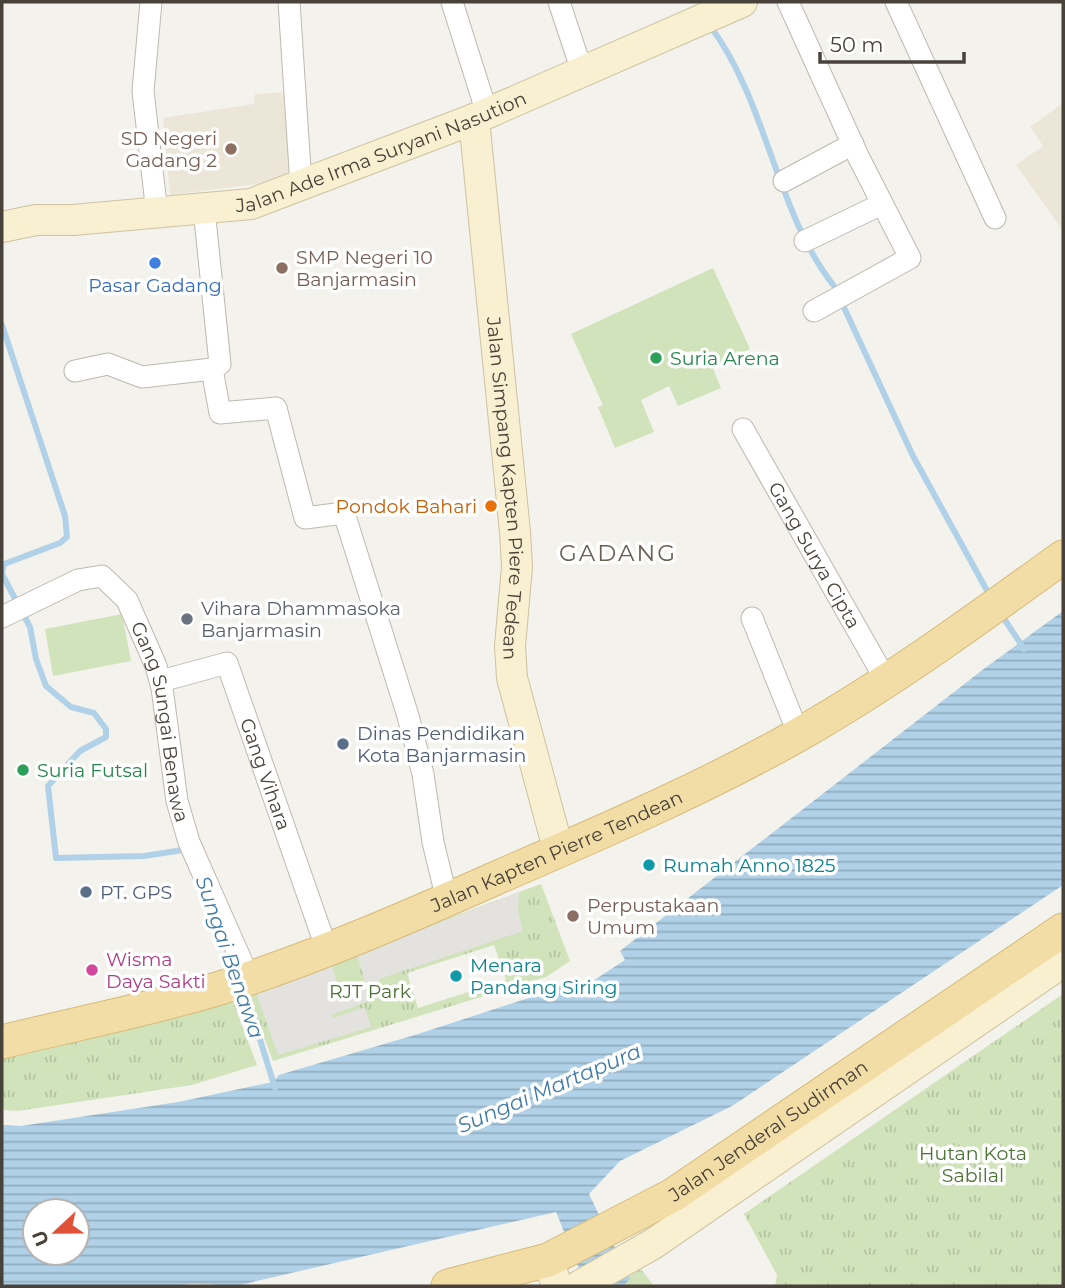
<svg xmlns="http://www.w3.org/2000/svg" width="1065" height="1288" font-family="Montserrat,sans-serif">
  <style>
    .education { fill: #ebe6d8 }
    .park { fill: url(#park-tufts); fill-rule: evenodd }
    .pitch { fill: #d0e3ba }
    .parking { fill: #e3e2df }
    .water { fill: url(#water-rules); fill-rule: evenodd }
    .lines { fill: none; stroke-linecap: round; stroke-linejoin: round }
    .stream { stroke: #b0d1e8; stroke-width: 6 }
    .street-casing { stroke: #beb9af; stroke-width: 23 }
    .secondary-casing { stroke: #cec3a1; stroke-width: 32 }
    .primary-casing { stroke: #d6bb78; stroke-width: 35 }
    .street { stroke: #fff; stroke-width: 21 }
    .secondary { stroke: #f9efd1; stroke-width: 30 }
    .primary { stroke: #f2dda6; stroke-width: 33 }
    .education-dot { fill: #8d6e63; stroke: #fff; stroke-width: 2.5 }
    .shop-dot { fill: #3f7fe0; stroke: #fff; stroke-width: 2.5 }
    .leisure-dot { fill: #2e9e5b; stroke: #fff; stroke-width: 2.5 }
    .food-dot { fill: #e8710a; stroke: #fff; stroke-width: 2.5 }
    .worship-dot { fill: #6b7280; stroke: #fff; stroke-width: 2.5 }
    .service-dot { fill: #5c6f8a; stroke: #fff; stroke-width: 2.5 }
    .culture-dot { fill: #0f9aa8; stroke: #fff; stroke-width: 2.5 }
    .hotel-dot { fill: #d1479c; stroke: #fff; stroke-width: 2.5 }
    .labels { text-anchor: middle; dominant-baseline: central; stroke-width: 7; stroke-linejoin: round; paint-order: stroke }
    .education-label { font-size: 19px; fill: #785e54; stroke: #fff; text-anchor: start }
    .street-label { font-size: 19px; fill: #48423a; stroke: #fff }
    .shop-label { font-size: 19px; fill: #366cbe; stroke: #fff }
    .leisure-label { font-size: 19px; fill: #27864d; stroke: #fff; text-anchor: start }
    .food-label { font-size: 19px; fill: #c56008; stroke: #fff; text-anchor: end }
    .worship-label { font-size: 19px; fill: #5b616d; stroke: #fff; text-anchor: start }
    .service-label { font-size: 19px; fill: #4e5e75; stroke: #fff; text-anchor: start }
    .culture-label { font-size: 19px; fill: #0d838f; stroke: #fff; text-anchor: start }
    .hotel-label { font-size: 19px; fill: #b23c85; stroke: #fff; text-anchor: start }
    .park-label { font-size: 19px; fill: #4b7334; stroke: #fff }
    .water-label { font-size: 21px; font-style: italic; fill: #407ba7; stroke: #fff }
    .quarter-label { font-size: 23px; letter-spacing: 2px; fill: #696053; stroke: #fff }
  </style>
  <defs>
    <pattern id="park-tufts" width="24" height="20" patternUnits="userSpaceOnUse" patternTransform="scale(1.75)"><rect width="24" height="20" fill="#d0e3ba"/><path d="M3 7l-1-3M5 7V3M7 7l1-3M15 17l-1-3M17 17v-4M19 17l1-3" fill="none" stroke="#b4c4a1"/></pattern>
    <pattern id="water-rules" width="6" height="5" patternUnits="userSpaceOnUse" patternTransform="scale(1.75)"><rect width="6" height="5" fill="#b0d1e8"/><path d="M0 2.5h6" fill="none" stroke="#91abbd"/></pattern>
  </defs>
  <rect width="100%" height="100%" fill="#f4f2ec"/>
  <!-- education -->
  <path class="education" d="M 291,92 L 297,179 L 170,195 L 163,118 L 254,104 L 255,94 Z
    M 1063,103 L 1063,231 L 1016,165 L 1043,146 L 1030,127 Z"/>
  <!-- park -->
  <path class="park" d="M 541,884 L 570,961 L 546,977 L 273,1061 L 247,992 ZM 494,945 L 506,980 L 418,1008 L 407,973 Z
    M 1063,994 L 1063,1286 L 775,1286 L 777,1275 L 744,1214 Z
    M 233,1001 L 257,1065 L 192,1085 L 17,1111 L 2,1110 L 2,1058 Z
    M 641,1269 L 654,1286 L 608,1286 Z"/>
  <!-- pitch -->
  <path class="pitch" d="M 713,268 L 750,349 L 712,366 L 721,388 L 678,406 L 669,386 L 641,400 L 654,432 L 615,448 L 598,407 L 603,405 L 571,334 Z
    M 122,614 L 131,661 L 53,676 L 45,629 Z"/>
  <!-- parking -->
  <path class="parking" d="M 519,892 L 518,911 L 523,931 L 379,979 L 383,996 L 331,1015 L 333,1018 L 365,1007 L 371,1027 L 278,1055 L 255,989 L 331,963 L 341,995 L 366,986 L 357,954 Z"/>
  <!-- water -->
  <path class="water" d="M 1063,611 L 1063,885 L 732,1106 L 620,1161 L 589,1194 L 630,1279 L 623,1286 L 586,1286 L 556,1212 L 235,1286 C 216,1286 195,1281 178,1286 L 2,1286 L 2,1125 L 21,1126 L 178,1102 L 273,1082 L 279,1075 L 418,1034 L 550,991 L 575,978 L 582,988 L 625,960 L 620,951 L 985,668 ZM 35,1211 L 77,1211 L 77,1253 L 35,1253 Z"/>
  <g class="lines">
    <!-- stream -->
    <path class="stream" d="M 710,26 C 767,101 776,213 834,286 L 913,456 L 990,596
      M 2,325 L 65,516 L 67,537 L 60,543 L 4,564 L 2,573
      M 2,574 L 30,627 L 36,659 L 46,686 L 71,707 L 94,713 L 106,729 L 106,737 L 80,751 L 48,786 L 56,858 L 144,856 L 183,850 L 187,854
      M 1001,614 L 1024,649
      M 245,991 L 275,1088"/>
    <defs>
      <g id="street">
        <path d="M 151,2 L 143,91 L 157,213"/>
        <path d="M 289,2 L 301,185"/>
        <path d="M 452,2 L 487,113"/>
        <path d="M 559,2 L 582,71"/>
        <path d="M 788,2 L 858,156 L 910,258 L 814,311"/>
        <path d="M 896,2 L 995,218"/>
        <path d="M 784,181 L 853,144"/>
        <path d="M 805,241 L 882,204"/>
        <path d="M 212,369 L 220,413 L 276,408 L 305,518 L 344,513 L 408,716 L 423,774 L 433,842 L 447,900"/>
        <path d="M 75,371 L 108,364 L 142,377 L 212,369 L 220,364 L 204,209"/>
        <path id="s1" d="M 743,429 L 887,682"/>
        <path id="s2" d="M 2,617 L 78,580 L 102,576 L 127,600 L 156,666 L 162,688 L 177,801 L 189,842 L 249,978"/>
        <path d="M 752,618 L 799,735"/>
        <path id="s3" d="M 161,681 L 227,663 L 327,950"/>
      </g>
      <g id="secondary">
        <path id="s4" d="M 474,119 L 515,532 L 517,567 L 510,646 L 512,678 L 559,852"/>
        <path id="s5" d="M 2,227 L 36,220 L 73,220 L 251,204 L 474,119 L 742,2"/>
        <path d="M 548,1260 L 557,1286"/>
        <path d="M 579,1286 L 653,1244 L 1063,962"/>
      </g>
      <g id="primary">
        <path id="s6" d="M 2,1042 C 74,1024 148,1010 220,988 C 314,958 404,919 494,879 C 597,834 701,790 798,735 C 891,682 977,619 1063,557"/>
        <path id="s7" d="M 448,1286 L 548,1260 L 673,1195 L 1063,930"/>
      </g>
    </defs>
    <!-- street casing -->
    <use href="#street" class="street-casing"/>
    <!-- secondary casing -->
    <use href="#secondary" class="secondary-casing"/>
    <!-- primary casing -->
    <use href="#primary" class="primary-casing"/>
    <!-- street -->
    <use href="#street" class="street"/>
    <!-- secondary -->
    <use href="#secondary" class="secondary"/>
    <!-- primary -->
    <use href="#primary" class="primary"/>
  </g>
  <!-- markers -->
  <g class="education-dot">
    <circle cx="231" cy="149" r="7"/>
    <circle cx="282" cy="268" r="7"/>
    <circle cx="573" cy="916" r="7"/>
  </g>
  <circle class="shop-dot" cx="155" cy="263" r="7"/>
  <g class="leisure-dot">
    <circle cx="656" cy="358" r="7"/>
    <circle cx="23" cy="770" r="7"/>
  </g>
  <circle class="food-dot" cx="491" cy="506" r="7"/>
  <circle class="worship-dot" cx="187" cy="619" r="7"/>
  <g class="service-dot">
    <circle cx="343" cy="744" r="7"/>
    <circle cx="86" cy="892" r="7"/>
  </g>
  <g class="culture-dot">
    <circle cx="649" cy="865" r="7"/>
    <circle cx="456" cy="976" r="7"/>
  </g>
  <circle class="hotel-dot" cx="92" cy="970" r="7"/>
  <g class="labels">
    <!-- education labels -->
    <g class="education-label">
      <text x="217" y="138" text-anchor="end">SD Negeri<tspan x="217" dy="22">Gadang 2</tspan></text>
      <text x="296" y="257">SMP Negeri 10<tspan x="296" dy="22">Banjarmasin</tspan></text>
      <text x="587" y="905">Perpustakaan<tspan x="587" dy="22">Umum</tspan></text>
    </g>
    <!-- street labels -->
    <g class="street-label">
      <text stroke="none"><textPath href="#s5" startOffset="390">Jalan Ade Irma Suryani Nasution</textPath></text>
      <text stroke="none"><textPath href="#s4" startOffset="371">Jalan Simpang Kapten Piere Tedean</textPath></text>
      <text stroke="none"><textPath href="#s1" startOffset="145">Gang Surya Cipta</textPath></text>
      <text stroke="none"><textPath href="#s2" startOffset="271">Gang Sungai Benawa</textPath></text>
      <text stroke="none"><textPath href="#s3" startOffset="186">Gang Vihara</textPath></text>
      <text stroke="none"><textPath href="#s6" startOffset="588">Jalan Kapten Pierre Tendean</textPath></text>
      <text stroke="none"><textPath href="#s7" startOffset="359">Jalan Jenderal Sudirman</textPath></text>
    </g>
    <!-- shop labels -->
    <g class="shop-label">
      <text x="155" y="285">Pasar Gadang</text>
    </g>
    <!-- leisure labels -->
    <g class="leisure-label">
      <text x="670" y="358">Suria Arena</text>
      <text x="37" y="770">Suria Futsal</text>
    </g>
    <!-- food labels -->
    <g class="food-label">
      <text x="477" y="506">Pondok Bahari</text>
    </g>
    <!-- worship labels -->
    <g class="worship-label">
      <text x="201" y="608">Vihara Dhammasoka<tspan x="201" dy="22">Banjarmasin</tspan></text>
    </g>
    <!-- service labels -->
    <g class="service-label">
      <text x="357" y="733">Dinas Pendidikan<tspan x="357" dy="22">Kota Banjarmasin</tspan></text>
      <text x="100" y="892">PT. GPS</text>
    </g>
    <!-- culture labels -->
    <g class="culture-label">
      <text x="663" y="865">Rumah Anno 1825</text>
      <text x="470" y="965">Menara<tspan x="470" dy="22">Pandang Siring</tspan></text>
    </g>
    <!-- hotel labels -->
    <g class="hotel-label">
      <text x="106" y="959">Wisma<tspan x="106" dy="22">Daya Sakti</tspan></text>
    </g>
    <!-- park labels -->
    <g class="park-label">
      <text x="370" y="991">RJT Park</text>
      <text x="973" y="1153">Hutan Kota<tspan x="973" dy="22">Sabilal</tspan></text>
    </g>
    <!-- water labels -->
    <g class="water-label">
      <text transform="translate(230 957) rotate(71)">Sungai Benawa</text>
      <text transform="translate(549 1088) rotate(-23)">Sungai Martapura</text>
    </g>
    <!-- quarter labels -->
    <g class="quarter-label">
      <text x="618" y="553">GADANG</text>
    </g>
  </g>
  <!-- border -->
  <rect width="1065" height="1288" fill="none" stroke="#48423a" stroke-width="7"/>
  <!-- north arrow -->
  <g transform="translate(56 1232) rotate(248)"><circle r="33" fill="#ffffff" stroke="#b6b3b0" stroke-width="2"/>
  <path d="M0-5L12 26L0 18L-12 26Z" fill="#e05237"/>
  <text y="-10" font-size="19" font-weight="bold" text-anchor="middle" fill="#48423a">U</text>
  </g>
  <!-- scale -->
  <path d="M820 52v10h144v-10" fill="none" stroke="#48423a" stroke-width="3.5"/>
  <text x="830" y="52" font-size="21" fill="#48423a" stroke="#ffffff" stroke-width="5" paint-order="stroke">50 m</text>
</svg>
